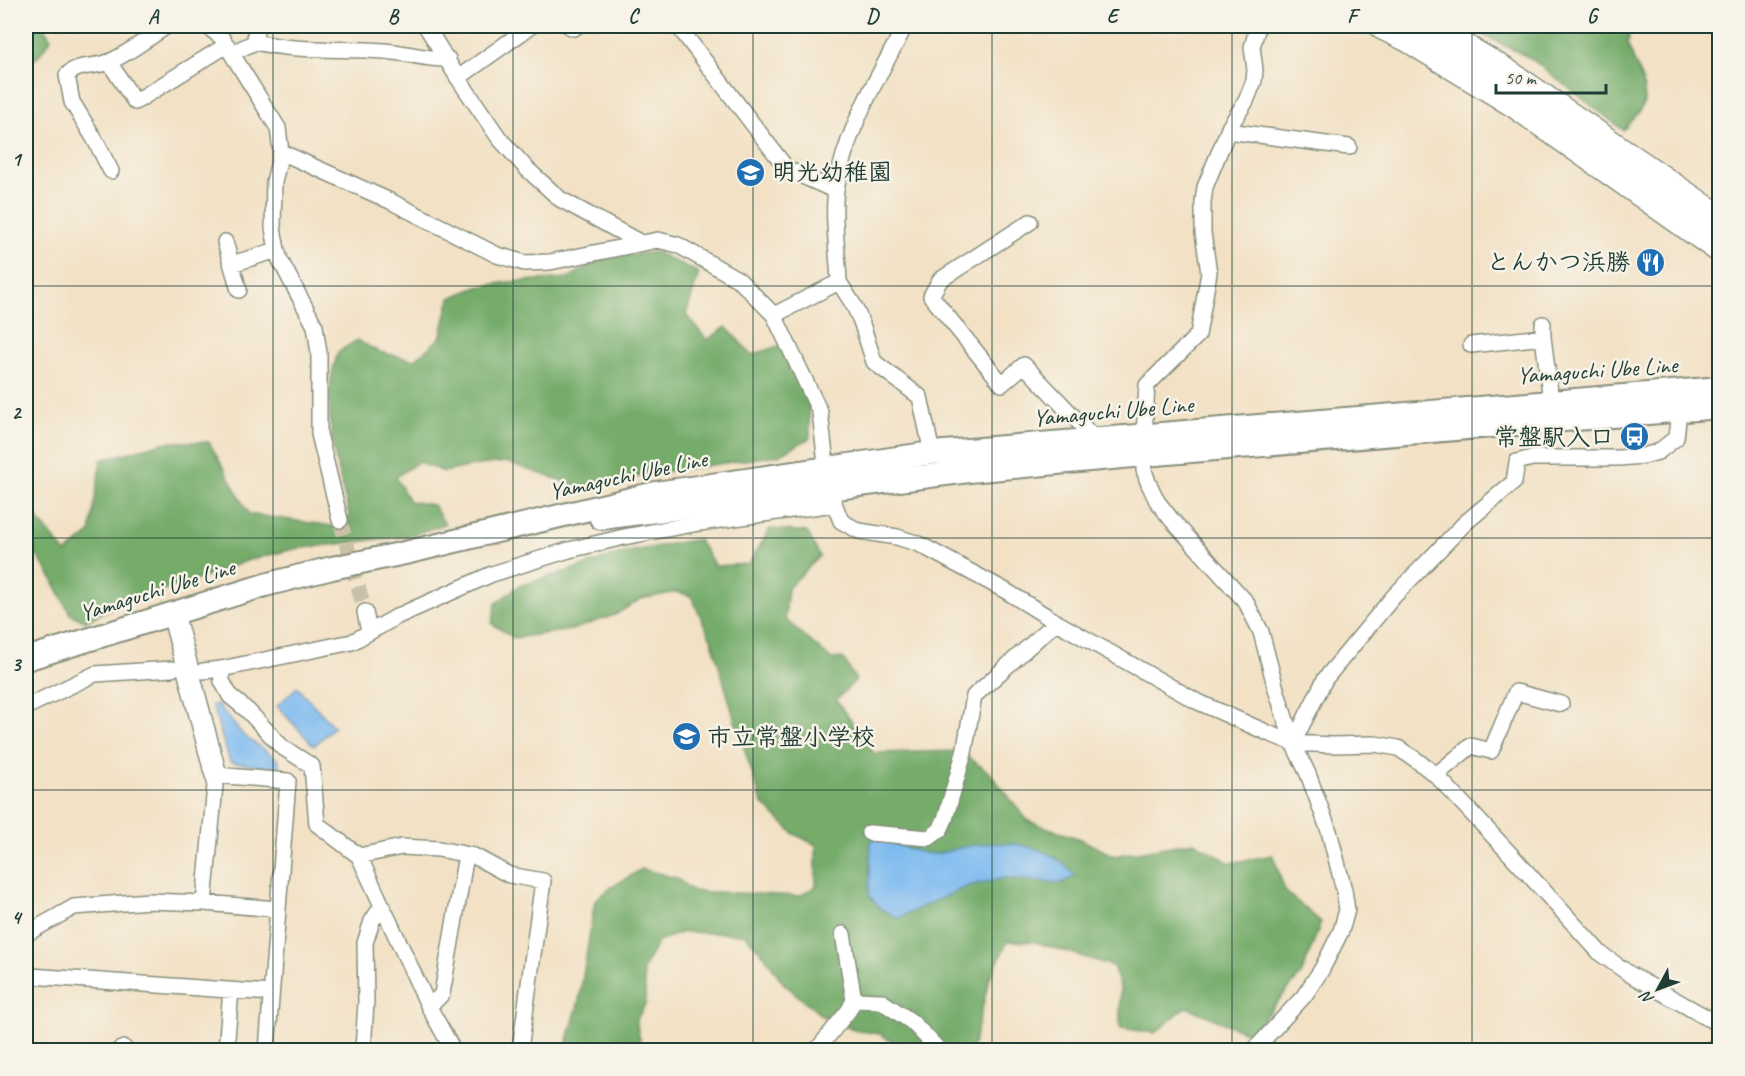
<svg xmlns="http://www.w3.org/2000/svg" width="1745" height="1076" font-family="Caveat,'Klee One',sans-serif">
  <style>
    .forest { fill: #74ac6a; stroke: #4a744f; stroke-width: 1.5 }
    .water { fill: #7dbaf0; stroke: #4e7c92; stroke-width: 1.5 }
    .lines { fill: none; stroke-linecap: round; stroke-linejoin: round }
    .street-tunnel { stroke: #c8c0a8; stroke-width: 15; stroke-dasharray: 15 8; stroke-linecap: butt }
    .street-casing { stroke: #888f7c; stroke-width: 18 }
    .secondary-casing { stroke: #888f7c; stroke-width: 24 }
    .primary-casing { stroke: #888f7c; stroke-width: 26 }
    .highway-casing { stroke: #888f7c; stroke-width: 30 }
    .street { stroke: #fff; stroke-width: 15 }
    .secondary { stroke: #fff; stroke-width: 21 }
    .primary { stroke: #fff; stroke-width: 22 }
    .highway { stroke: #fff; stroke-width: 27 }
    .grid { fill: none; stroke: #1f3d34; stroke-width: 1.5; stroke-opacity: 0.55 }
    .labels { text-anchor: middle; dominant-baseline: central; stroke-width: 5; stroke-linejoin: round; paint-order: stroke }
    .poi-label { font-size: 24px; font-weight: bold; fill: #1f3d34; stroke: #f7f3e8; text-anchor: start }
    .street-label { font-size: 24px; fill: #1f3d34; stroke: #f7f3e8 }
    .neatline { fill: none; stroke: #1f3d34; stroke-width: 2 }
    .grid-label { font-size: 20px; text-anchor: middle; font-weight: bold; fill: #1f3d34 }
  </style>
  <rect width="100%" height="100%" fill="#f7f3e8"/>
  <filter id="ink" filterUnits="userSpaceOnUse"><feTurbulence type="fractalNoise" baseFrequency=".0167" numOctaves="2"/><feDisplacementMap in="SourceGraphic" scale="12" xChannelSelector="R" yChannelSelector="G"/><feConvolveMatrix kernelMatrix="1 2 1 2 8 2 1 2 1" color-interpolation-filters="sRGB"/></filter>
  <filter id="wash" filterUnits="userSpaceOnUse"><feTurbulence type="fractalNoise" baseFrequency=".008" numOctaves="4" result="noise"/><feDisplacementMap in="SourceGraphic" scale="24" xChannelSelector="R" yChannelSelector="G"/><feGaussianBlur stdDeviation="1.35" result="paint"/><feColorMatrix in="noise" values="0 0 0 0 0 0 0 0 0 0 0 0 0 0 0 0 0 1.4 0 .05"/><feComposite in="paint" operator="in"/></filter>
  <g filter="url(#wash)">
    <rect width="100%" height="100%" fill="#f2e1c5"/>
    <!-- forest -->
    <path class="forest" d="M 26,26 L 43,26 L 51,39 L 37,58 L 26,61 Z
      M 1465,26 L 1630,26 L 1628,45 L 1643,83 L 1645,100 L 1640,111 L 1623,130 L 1530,58 Z
      M 655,252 L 699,273 L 686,315 L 707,340 L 726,327 L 752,355 L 781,345 L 809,405 L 810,438 L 779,455 L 670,471 L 580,487 L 506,462 L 478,465 L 444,472 L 418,462 L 396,477 L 409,501 L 433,505 L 445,524 L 408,536 L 294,549 L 249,560 L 181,586 L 147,593 L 118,604 L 86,622 L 70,614 L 50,575 L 32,548 L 26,523 L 26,501 L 30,500 L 38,519 L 66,553 L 90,533 L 101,460 L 167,442 L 209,442 L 249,514 L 332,526 L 350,517 C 338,473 325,425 331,379 C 332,370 336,361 338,352 L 357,340 L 379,352 L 414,360 L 440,338 L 450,298 L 477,287 L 508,282 L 568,278 L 604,258 Z
      M 770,529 L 807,532 L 820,556 L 788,588 L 785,619 L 831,659 L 843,658 L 856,680 L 836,700 L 874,753 L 960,751 L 990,773 L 1028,821 L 1080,839 L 1114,856 L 1194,842 L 1230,863 L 1273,855 L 1285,891 L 1321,922 L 1302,973 L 1250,1034 L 1186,1007 L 1155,1033 L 1120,1028 L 1120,986 L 1113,966 L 1035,942 L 1008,941 L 989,980 L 972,1050 L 906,1050 L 880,1034 L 856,1030 L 822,1016 L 783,983 L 765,956 L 744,934 L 683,932 L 659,941 L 643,969 L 646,1003 L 636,1021 L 640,1040 L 600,1048 L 566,1046 L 579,1001 L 595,900 L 613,886 L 642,869 L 676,878 L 693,891 L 800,896 L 816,886 L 816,845 L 794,834 L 762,803 L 735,721 L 712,641 L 691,596 L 677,592 L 641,599 L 615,615 L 571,630 L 514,638 L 492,624 L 496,603 L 519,586 L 627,552 L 698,539 L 715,566 L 749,564 Z"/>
    <!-- water -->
    <path class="water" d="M 297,687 L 334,727 L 314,746 L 277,706 Z
      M 217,704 L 244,736 L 279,760 L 279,769 L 230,762 L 212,705 Z
      M 878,837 C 892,842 918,854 932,854 C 942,854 953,849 964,847 C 1004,839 1048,842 1075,876 L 1062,883 L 1005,878 L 968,886 L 898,918 L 881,909 L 869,895 L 871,842 Z"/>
  </g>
  <g filter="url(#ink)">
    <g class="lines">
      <!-- street-tunnel -->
      <path class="street-tunnel" d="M 340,520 L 365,612"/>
      <defs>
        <path id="street" d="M 207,26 L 222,38 L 278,128 L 281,152 L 274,182 L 273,228 L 277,250 L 280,260 L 315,326 L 319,353 L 319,434 L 340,520
          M 426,26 L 458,78 L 499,138 L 527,169 L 560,199 L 641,243
          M 569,26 L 574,28 L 577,26
          M 678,26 L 787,169 L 836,191
          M 255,42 C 297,52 341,48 384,51 C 405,52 426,60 448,59
          M 232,53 L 255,42 L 256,26
          M 109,62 L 135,102 L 227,45
          M 458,78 L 531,26
          M 1228,131 L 1349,147
          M 281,152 L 390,201 L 497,255 L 525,263 L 550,262 L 658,240 L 678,245 L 739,280 L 774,315 L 820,412 L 829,490 L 841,521 L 859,531 L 897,537 L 919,544 L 1006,591 L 1056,622 L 1196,701 L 1268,733 L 1293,743 L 1333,745 L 1375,744 L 1398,748 L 1415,759 L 1436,775 L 1512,856 L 1601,954 L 1631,975 L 1720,1025
          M 111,171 L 94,138 L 72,102 L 67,75 C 78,63 98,68 111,61 C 131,52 149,37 167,26
          M 1030,222 L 940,280 L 931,296 L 1002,384 L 1024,365 L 1095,439
          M 225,242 L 239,290
          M 232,264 L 277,250
          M 839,282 L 853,304 L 861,321 L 874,362 L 920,397 L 932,453
          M 774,315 L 839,282 C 838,255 832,216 836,190 C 845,130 878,78 905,26
          M 1543,324 L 1543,337 L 1551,401
          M 1471,345 L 1543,337
          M 365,612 L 369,632
          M 221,669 L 222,681 L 230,696 L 248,711 L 282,747 L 312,766 L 317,824 L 359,856
          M 203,671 L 221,669 L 352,642 L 398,616 L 492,574 L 569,550 L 624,537 L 699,523 L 834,504
          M 26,707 L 95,674 L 172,669
          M 1293,743 L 1325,679 L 1394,596 L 1465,523 L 1514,482 L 1517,462 L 1532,458 L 1619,458 L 1643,456 L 1658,452 L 1676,438 L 1679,411
          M 1436,775 L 1471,746 L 1491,751 L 1516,692 L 1561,704
          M 869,833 L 929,838 L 940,830 L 945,819 L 964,753 L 974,696 L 1056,622
          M 204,903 L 216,775 L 288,781 L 267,1050
          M 26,934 L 74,907 L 149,901 L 204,903 L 277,909
          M 26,967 L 31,976 L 271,993
          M 854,1000 L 881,1001 L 912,1022 L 939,1050
          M 429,1007 L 442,994 L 466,855
          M 119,1050 L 124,1048
          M 226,1050 L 231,990
          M 363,1050 L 366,1002 L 365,943 L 372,921 L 381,907
          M 453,1050 L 429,1007 L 359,856 L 402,847 L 439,849 L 474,856 L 509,875 L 543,881 L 520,1050
          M 817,1050 L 849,1010 L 854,1000 L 843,934
          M 1254,1050 L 1304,996 L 1322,969 L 1341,931 L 1347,910 L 1344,890 L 1329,831 L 1308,774 L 1293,743 L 1276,689 L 1261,632 L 1246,602 L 1171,519 L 1157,501 L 1148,482 L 1144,470 L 1144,436 L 1147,385 L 1198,335 L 1209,273 L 1203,233 L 1203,202 L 1205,187 L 1230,126 L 1246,101 L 1254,81 L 1255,70 L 1252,47 L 1258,26"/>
        <path id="secondary" d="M 173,614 L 216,775
          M 1716,1050 L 1720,1049"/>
        <path id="primary" d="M 601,518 L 969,471 L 1144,455 L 1720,407
          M 26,659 L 265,585 L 332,568 L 405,553 L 656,493 L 932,453 L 1720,388"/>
        <path id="highway" d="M 1383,26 L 1408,38 L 1515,104 L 1720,249
          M 1427,26 L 1507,73 L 1720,219"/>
      </defs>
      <!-- street casing -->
      <use href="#street" class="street-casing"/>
      <!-- secondary casing -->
      <use href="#secondary" class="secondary-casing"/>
      <!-- primary casing -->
      <use href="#primary" class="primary-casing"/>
      <!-- highway casing -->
      <use href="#highway" class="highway-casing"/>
      <!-- street -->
      <use href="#street" class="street"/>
      <!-- secondary -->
      <use href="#secondary" class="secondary"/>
      <!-- primary -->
      <use href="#primary" class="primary"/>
      <!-- highway -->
      <use href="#highway" class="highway"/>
    </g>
  </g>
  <!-- grid -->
  <path class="grid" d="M 273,26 L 273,1050M 513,26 L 513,1050M 753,26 L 753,1050M 992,26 L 992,1050M 1232,26 L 1232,1050M 1472,26 L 1472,1050M 26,286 L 1720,286M 26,538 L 1720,538M 26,790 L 1720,790"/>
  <!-- icons -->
  <defs>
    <symbol id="school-disc" viewBox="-11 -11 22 22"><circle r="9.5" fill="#1f6fb2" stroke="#f7f3e8"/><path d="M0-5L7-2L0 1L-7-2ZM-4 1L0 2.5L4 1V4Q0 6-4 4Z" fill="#fff"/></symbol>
    <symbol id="restaurant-disc" viewBox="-11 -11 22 22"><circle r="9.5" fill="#1f6fb2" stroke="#f7f3e8"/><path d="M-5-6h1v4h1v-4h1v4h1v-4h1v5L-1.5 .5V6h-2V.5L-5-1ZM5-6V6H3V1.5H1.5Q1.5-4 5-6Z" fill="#fff"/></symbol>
    <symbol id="bus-disc" viewBox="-11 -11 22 22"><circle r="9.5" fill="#1f6fb2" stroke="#f7f3e8"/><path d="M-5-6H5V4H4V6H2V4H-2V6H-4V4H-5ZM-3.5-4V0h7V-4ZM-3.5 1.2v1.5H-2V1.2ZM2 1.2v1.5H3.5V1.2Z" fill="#fff"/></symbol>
  </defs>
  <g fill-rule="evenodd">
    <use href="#school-disc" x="734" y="156" width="33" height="33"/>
    <use href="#restaurant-disc" x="1634" y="246" width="33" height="33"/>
    <use href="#bus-disc" x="1618" y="420" width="33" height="33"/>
    <use href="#school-disc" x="670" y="720" width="33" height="33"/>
  </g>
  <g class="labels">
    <!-- poi labels -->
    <g class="poi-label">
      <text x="772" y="172">明光幼稚園</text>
      <text x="1630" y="262" text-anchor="end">とんかつ浜勝</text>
      <text x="1614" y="437" text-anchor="end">常盤駅入口</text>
      <text x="707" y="737">市立常盤小学校</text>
    </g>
    <!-- street labels -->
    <g class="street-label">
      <text transform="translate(1597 370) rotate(-4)">Yamaguchi Ube Line</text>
      <text transform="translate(1113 411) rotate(-5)">Yamaguchi Ube Line</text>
      <text transform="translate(628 475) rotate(-12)">Yamaguchi Ube Line</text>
      <text transform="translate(157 590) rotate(-17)">Yamaguchi Ube Line</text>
    </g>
  </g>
  <!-- margin -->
  <rect width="1745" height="1076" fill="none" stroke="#f7f3e8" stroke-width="66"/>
  <!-- north arrow -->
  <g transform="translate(1658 989) rotate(229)" stroke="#f7f3e8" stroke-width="4.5" paint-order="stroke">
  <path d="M0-4.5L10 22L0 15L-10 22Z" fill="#1f3d34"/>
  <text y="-9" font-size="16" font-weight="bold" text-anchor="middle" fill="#1f3d34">N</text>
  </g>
  <!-- scale -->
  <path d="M1496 84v9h110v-9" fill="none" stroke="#1f3d34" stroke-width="3"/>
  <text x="1505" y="84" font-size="18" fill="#1f3d34" stroke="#f7f3e8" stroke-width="4.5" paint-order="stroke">50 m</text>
  <rect x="33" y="33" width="1679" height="1010" class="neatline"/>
  <g class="grid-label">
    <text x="153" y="23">A</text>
    <text x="393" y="23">B</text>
    <text x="633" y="23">C</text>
    <text x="872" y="23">D</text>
    <text x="1112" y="23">E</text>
    <text x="1352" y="23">F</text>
    <text x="1592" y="23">G</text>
    <text x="16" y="166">1</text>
    <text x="16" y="419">2</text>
    <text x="16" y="671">3</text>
    <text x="16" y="924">4</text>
  </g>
</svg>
